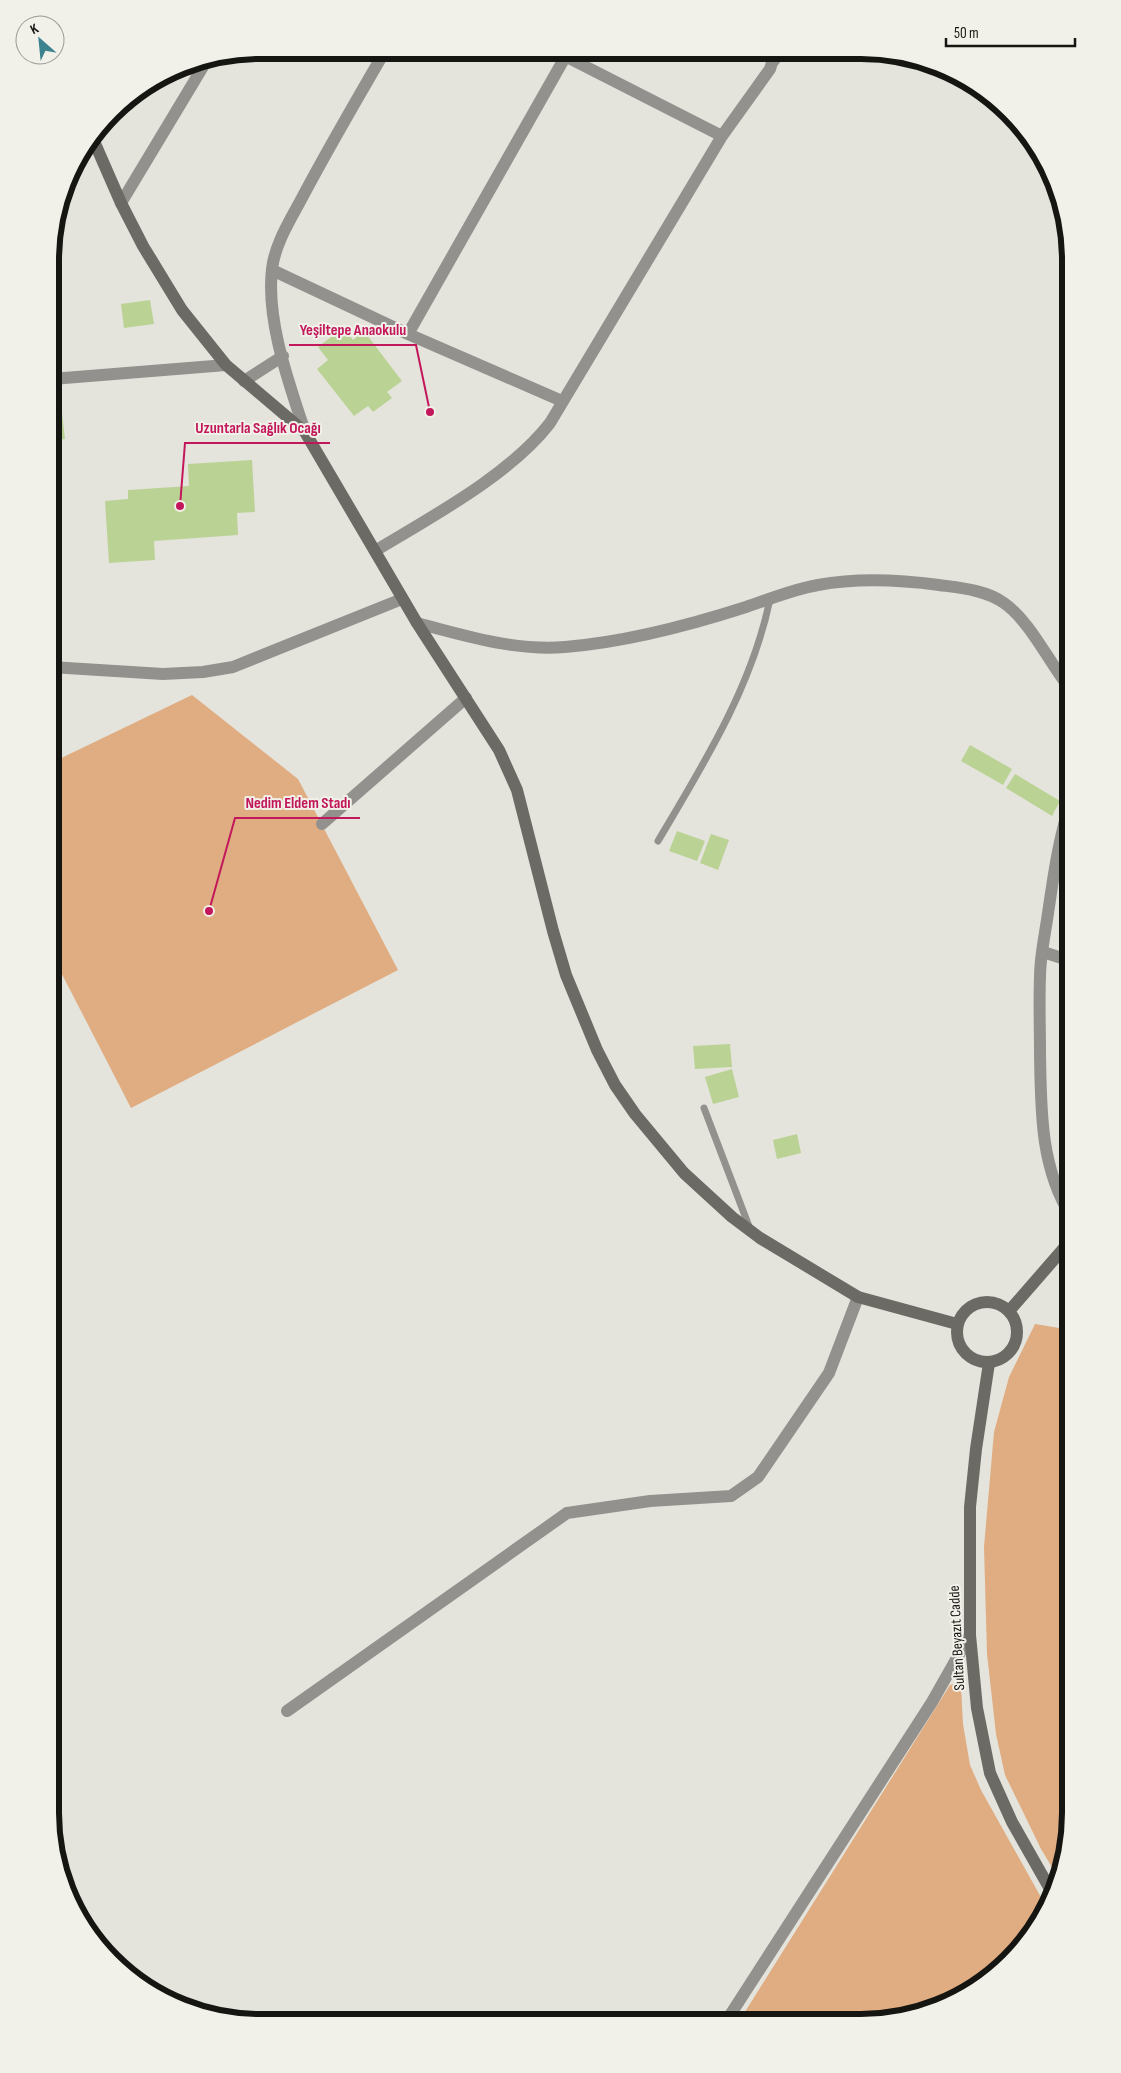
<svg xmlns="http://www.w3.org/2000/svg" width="1121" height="2073" font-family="'Sofia Sans Condensed',sans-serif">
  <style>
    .green { fill: #e0ac81 }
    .building { fill: #bbd295 }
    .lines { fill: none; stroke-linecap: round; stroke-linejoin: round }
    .lane { stroke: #93918e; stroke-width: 7 }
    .street { stroke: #93918e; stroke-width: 12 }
    .secondary { stroke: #6c6a65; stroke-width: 12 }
    .labels { text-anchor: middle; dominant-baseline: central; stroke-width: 4; stroke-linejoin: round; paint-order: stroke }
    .street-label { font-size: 15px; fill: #151512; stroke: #f2f1e9 }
    .rim { fill: none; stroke: #151512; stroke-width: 6 }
    .leader { fill: none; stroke: #c2185b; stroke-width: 2 }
    .callout-dot { fill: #c2185b; stroke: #f2f1e9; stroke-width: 2 }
    .callout-label { font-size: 16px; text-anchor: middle; font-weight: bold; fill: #c2185b; stroke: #f2f1e9; stroke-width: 4; stroke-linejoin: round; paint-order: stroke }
  </style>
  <rect width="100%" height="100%" fill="#e4e4dc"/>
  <!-- green -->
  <path class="green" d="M 192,695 L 298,779 L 398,970 L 131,1108 L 51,953 L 51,763 Z
    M 1035,1324 L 1071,1330 L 1071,1828 L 1059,1879 L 1041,1849 L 1005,1775 L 996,1734 L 987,1654 L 984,1547 L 994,1432 L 1009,1377 Z
    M 957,1683 L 961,1687 L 963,1724 L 970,1765 L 981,1790 L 1047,1908 L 1028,1941 L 989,1980 L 929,2012 L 862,2023 L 738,2023 L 950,1685 Z"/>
  <!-- building -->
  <path class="building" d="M 150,300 L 154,324 L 124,328 L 121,304 Z
    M 343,328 L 353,340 L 364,331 L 402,381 L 387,392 L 392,398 L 373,412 L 368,406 L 354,416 L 317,369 L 328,360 L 318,347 Z
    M 62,413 L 65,439 L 52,441 L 52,414 Z
    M 252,460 L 255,512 L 237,513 L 238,535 L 154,541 L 155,560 L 109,563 L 105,501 L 128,499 L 128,490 L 189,486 L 188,464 Z
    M 970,745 L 1012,769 L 1003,785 L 961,761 Z
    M 1015,774 L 1060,801 L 1052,816 L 1006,788 Z
    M 677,831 L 705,841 L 697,861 L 669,851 Z
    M 711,834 L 729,840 L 718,870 L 700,863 Z
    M 730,1044 L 732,1067 L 695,1069 L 693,1046 Z
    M 732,1069 L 739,1097 L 713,1104 L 705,1077 Z
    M 797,1134 L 801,1153 L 777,1159 L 773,1140 Z"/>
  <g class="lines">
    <!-- lane -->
    <path class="lane" d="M 775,63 L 783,53
      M 658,841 C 703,765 752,687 770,599
      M 704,1108 L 750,1229"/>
    <!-- street -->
    <path class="street" d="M 722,136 L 770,69 L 775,53
      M 121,203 L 207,60
      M 272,270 L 408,334 L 562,401
      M 408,334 L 568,52
      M 52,379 L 226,365
      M 244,381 L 283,356
      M 305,432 C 289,383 266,321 272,269 C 275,243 291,219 303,196 C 329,147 357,99 385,51
      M 375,551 C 431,517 510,475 550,423 L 722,136 L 557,52
      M 417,623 C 465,636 515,651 565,647 C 627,642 687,626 746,607 C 770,599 794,589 818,585 C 856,578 901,580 939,585 C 961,588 986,590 1004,603 C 1031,622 1049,663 1071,690
      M 51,667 L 163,674 L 203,672 L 233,667 L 402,599
      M 322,824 L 466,698
      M 1043,952 L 1071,961
      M 1071,1216 C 1040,1167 1041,1109 1040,1053 C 1040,1028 1039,1002 1040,977 C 1040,958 1044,939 1047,920 C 1053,880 1058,840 1071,801
      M 287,1711 L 567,1513 L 650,1501 L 731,1496 L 758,1477 L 829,1373 L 858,1297
      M 725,2023 L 932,1702 L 970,1635"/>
    <!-- secondary -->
    <path class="secondary" d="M 93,139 L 121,203 L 143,246 L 182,310 L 226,365 L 305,432 L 417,623 L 499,750 L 517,790 L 553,931 L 566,975 L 597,1050 L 615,1085 L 635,1114 L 684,1173 L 732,1217 L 760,1238 L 858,1297 L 957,1324
      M957 1332a30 30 0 1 1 60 0a30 30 0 1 1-60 0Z
      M 1010,1310 L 1071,1240
      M 989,1363 L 976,1449 L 970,1507 L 970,1635 L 977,1708 L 990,1773 L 1012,1822 L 1054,1896"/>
  </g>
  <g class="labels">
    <!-- street labels -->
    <g class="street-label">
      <text transform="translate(957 1638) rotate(-93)">Sultan Beyazıt Cadde</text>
    </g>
  </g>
  <!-- crop -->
  <path d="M0 0H1121V2073H0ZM260 59H861A201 201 0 0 1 1062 260V1813A201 201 0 0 1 861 2014H260A201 201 0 0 1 59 1813V260A201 201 0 0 1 260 59Z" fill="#f2f1e9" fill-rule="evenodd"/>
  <path class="rim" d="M260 59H861A201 201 0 0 1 1062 260V1813A201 201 0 0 1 861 2014H260A201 201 0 0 1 59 1813V260A201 201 0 0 1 260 59Z"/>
  <!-- callouts -->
  <path class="leader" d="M430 412L416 345H289M180 506L185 443H330M209 911L235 818H360"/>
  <g class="callout-dot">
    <circle cx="430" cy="412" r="5"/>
    <circle cx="180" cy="506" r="5"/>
    <circle cx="209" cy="911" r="5"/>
  </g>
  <g class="callout-label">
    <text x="353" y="335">Yeşiltepe Anaokulu</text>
    <text x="258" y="433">Uzuntarla Sağlık Ocağı</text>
    <text x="298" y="808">Nedim Eldem Stadı</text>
  </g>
  <!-- north arrow -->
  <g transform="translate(40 40) rotate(333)"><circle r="24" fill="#f2f1e9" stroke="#9a9993"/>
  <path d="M0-4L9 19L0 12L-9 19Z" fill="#3d828f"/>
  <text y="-8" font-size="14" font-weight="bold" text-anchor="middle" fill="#151512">K</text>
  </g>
  <!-- scale -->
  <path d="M946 38v8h129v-8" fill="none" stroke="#151512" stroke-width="2.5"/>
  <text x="954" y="38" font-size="15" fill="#151512" stroke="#f2f1e9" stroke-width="4" paint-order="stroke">50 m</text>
</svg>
